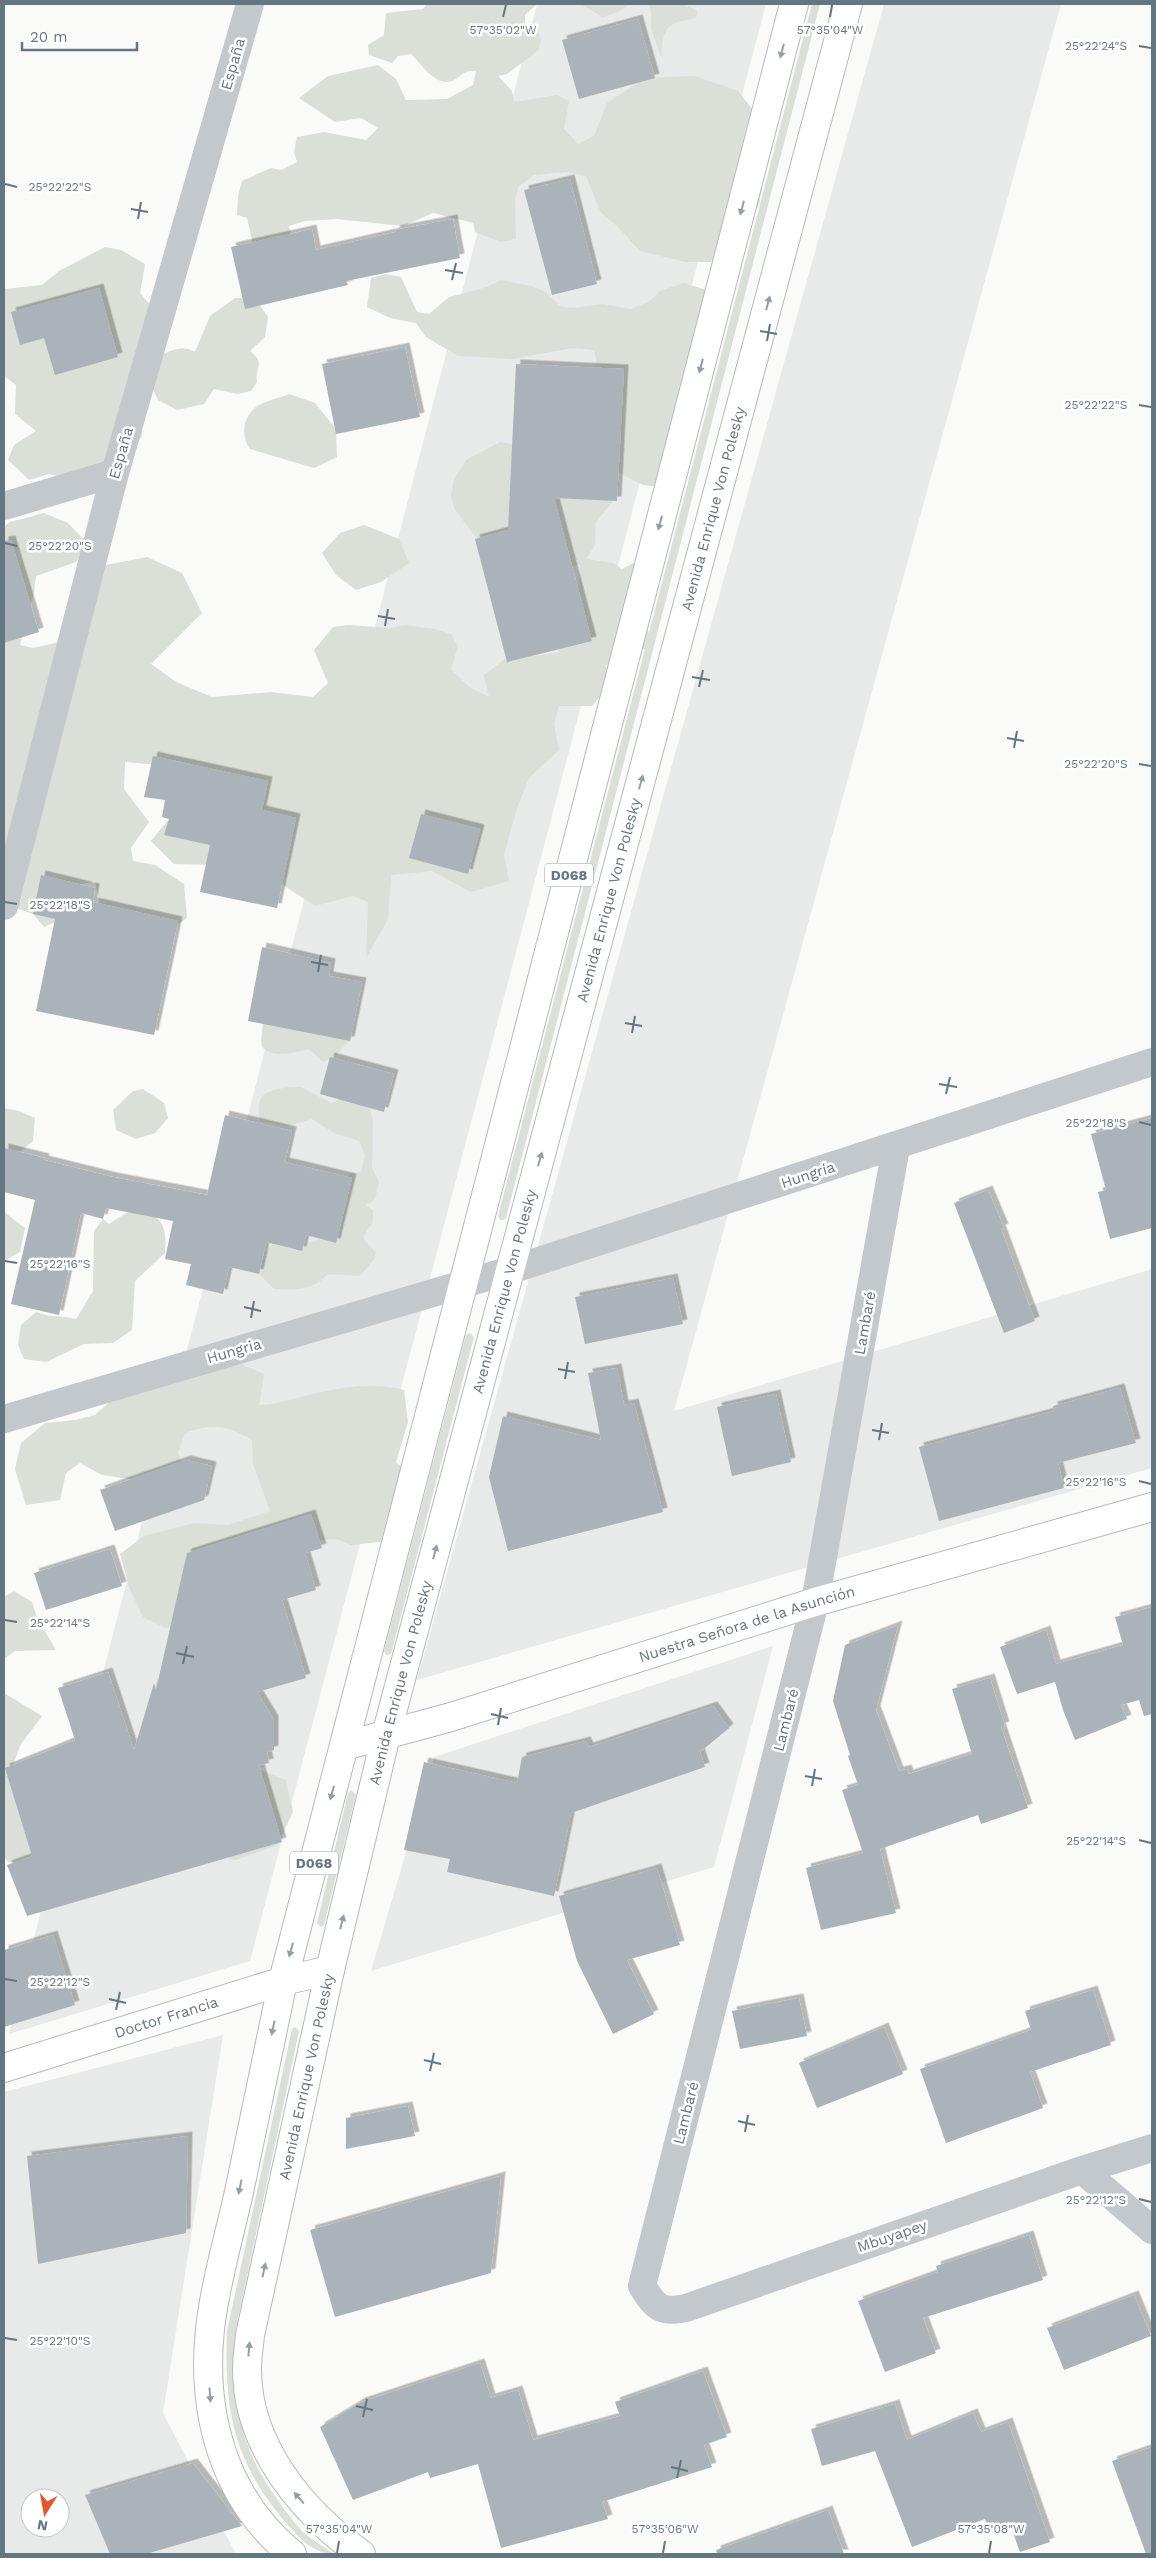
<svg xmlns="http://www.w3.org/2000/svg" width="1156" height="2558" font-family="'Work Sans',sans-serif">
  <style>
    .built { fill: #e8e9e9; fill-rule: evenodd }
    .green { fill: #dadfd7 }
    .building { fill: #aab3b9; filter: url(#shadow) }
    .lines { fill: none; stroke-linecap: round; stroke-linejoin: round }
    .secondary-casing { stroke: #b3babf; stroke-width: 30 }
    .primary-casing { stroke: #b5babe; stroke-width: 30 }
    .street { stroke: #c3c8cc; stroke-width: 28 }
    .secondary { stroke: #fff; stroke-width: 28 }
    .primary { stroke: #fff; stroke-width: 28 }
    .oneway { fill: #939fa8 }
    .ticks { fill: none; stroke: #657683; stroke-width: 2 }
    .labels { text-anchor: middle; dominant-baseline: central; stroke-width: 5; stroke-linejoin: round; paint-order: stroke }
    .shield { fill: #fff; stroke: #939fa8; stroke-width: 1 }
    .shield-label { font-size: 14px; font-weight: bold; fill: #657683 }
    .street-label { font-size: 15px; fill: #657683; stroke: #fff }
    .ticks-label { font-size: 12px; text-anchor: middle; fill: #657683; stroke: #fff; stroke-width: 5; stroke-linejoin: round; paint-order: stroke }
  </style>
  <defs>
    <filter id="shadow"><feDropShadow dx="4.5" dy="-4.5" stdDeviation="0" flood-color="#0004"/></filter>
  </defs>
  <rect width="100%" height="100%" fill="#fafaf8"/>
  <!-- built -->
  <path class="built" d="M 537,4 L 766,4 L 250,1961 L 9,2034 Z
    M 884,4 L 1061,4 L 674,1411 L 1152,1269 L 1152,1468 L 417,1680 Z
    M 773,1646 L 714,1867 L 371,1971 L 434,1757 Z
    M 223,2035 L 163,2413 L 236,2554 L 4,2554 L 4,2092 ZM 30,2498 L 60,2498 L 60,2528 L 30,2528 Z"/>
  <!-- green -->
  <path class="green" d="M 427,4 L 537,4 L 525,15 L 525,23 L 537,29 L 541,39 L 539,50 L 507,74 L 498,76 L 512,91 L 514,102 L 557,95 L 569,101 L 564,129 L 578,144 L 594,136 L 607,103 L 645,78 L 694,76 L 738,91 L 771,133 L 759,205 L 727,262 L 686,262 L 640,251 L 617,226 L 601,213 L 586,176 L 567,172 L 534,175 L 518,187 L 515,201 L 516,239 L 501,242 L 475,232 L 473,223 L 433,213 L 403,226 L 337,219 L 305,221 L 289,226 L 292,237 L 254,249 L 247,218 L 237,215 L 238,196 L 242,181 L 271,168 L 281,170 L 297,162 L 294,152 L 297,137 L 324,132 L 366,140 L 378,128 L 361,118 L 335,122 L 299,98 L 328,76 L 378,65 L 396,79 L 406,100 L 447,99 L 473,85 L 476,71 C 461,70 463,76 452,81 C 435,87 421,63 411,54 L 398,56 L 392,63 L 369,55 L 368,45 L 384,35 L 386,13 L 423,9 Z
    M 580,4 L 631,4 L 618,12 L 603,17 Z
    M 649,4 L 683,4 L 697,11 L 696,18 C 666,23 663,27 661,57 L 651,28 L 651,11 Z
    M 812,4 L 820,4 L 506,1218 L 503,1220 L 500,1220 L 498,1216 L 645,649 L 621,656 L 605,666 L 612,677 L 608,687 L 592,706 L 559,706 L 554,724 L 559,750 L 529,778 L 517,808 L 504,855 L 509,881 L 471,892 L 432,871 L 391,875 L 388,919 L 366,958 L 368,902 L 353,896 L 315,906 L 268,875 L 218,865 L 174,864 L 151,841 L 169,819 L 159,765 L 125,762 L 124,789 L 149,822 L 131,848 L 133,861 L 155,865 L 184,884 L 187,918 L 150,944 L 101,912 L 95,881 L 75,886 L 69,916 L 44,927 L 33,914 L 4,904 L 4,527 L 10,522 L 44,513 L 68,523 L 88,544 L 76,562 L 36,576 L 34,592 L 20,645 L 33,648 L 65,641 L 85,585 L 106,565 L 147,557 L 182,573 L 202,613 L 151,664 L 176,682 L 212,697 L 270,692 L 313,697 L 328,683 L 314,650 L 333,627 L 348,625 L 389,628 L 405,625 L 435,629 L 451,634 L 458,646 L 451,669 L 469,687 L 489,697 L 484,675 L 505,659 L 559,653 L 558,648 L 578,595 L 580,564 L 551,578 L 490,548 L 474,535 L 454,508 L 451,496 L 454,479 L 466,460 L 500,442 L 515,445 L 613,501 L 596,522 L 595,545 L 586,559 L 613,563 L 622,569 L 639,560 L 644,620 L 649,633 Z
    M 105,247 L 121,250 L 145,264 L 140,293 L 153,308 L 152,359 C 166,353 181,343 195,352 L 210,316 L 235,298 L 255,298 L 268,317 L 265,337 L 250,351 C 267,364 254,367 257,382 L 251,391 L 238,394 L 214,389 L 204,404 L 177,410 L 158,400 L 150,383 L 142,425 L 142,436 L 131,451 L 71,479 L 49,474 L 29,480 L 8,460 L 14,445 L 36,431 L 15,414 L 16,385 L 4,376 L 4,289 L 42,285 L 59,271 Z
    M 386,274 L 401,277 L 417,312 L 429,314 L 449,297 L 487,287 L 501,280 L 531,286 L 546,292 L 560,306 L 571,308 L 603,304 L 631,309 L 650,301 L 660,291 L 684,283 L 710,291 L 687,376 L 681,386 L 685,398 L 659,487 L 643,485 L 609,468 L 590,372 L 597,362 L 594,350 L 572,348 L 513,359 L 458,356 L 426,337 L 416,323 L 390,318 L 367,307 L 371,278 Z
    M 289,394 L 315,403 L 336,429 L 337,457 L 314,468 L 250,449 C 241,437 242,418 256,407 C 264,401 280,398 289,394 Z
    M 364,525 L 399,539 L 409,563 L 381,582 L 356,590 L 336,575 L 322,553 L 340,533 Z
    M 263,1022 L 338,1031 L 353,1037 L 336,1055 L 323,1062 L 309,1049 C 298,1052 269,1060 262,1046 C 260,1040 263,1029 263,1022 Z
    M 290,1087 L 301,1087 L 331,1103 L 343,1098 L 370,1109 L 373,1122 L 372,1168 L 379,1182 L 375,1199 L 366,1205 L 373,1210 L 373,1222 L 364,1235 L 364,1240 L 376,1252 L 374,1259 L 360,1276 L 328,1274 C 313,1291 294,1290 274,1289 L 259,1274 L 264,1255 L 272,1244 L 298,1251 C 311,1238 319,1237 336,1243 C 326,1222 339,1193 350,1174 L 361,1172 L 365,1155 L 359,1141 L 334,1133 L 312,1119 L 288,1126 L 260,1121 C 255,1093 265,1091 290,1087 Z
    M 143,1089 L 164,1103 L 168,1118 L 155,1133 L 136,1139 L 116,1130 L 113,1110 L 133,1091 Z
    M 4,1108 L 19,1111 L 35,1118 L 33,1141 L 16,1155 L 4,1151 Z
    M 143,1208 C 164,1220 167,1229 165,1253 L 135,1281 L 132,1330 L 113,1343 L 84,1344 L 46,1362 L 24,1359 L 18,1345 L 21,1325 L 36,1312 C 48,1318 63,1315 76,1319 L 93,1291 L 94,1231 L 103,1219 L 109,1224 L 126,1213 Z
    M 4,1212 L 25,1228 L 20,1252 L 4,1261 Z
    M 470,1333 L 474,1337 L 391,1654 L 386,1655 L 384,1651 L 466,1335 Z
    M 225,1357 L 264,1374 L 259,1405 L 273,1404 C 316,1394 361,1378 404,1390 L 408,1422 L 396,1462 L 402,1467 L 398,1540 L 351,1545 L 336,1539 L 306,1541 L 211,1614 L 166,1628 L 143,1617 L 129,1587 L 120,1554 L 144,1536 L 194,1523 L 228,1525 L 270,1511 L 253,1464 L 252,1440 C 226,1425 214,1423 185,1433 L 178,1453 L 184,1467 L 148,1482 L 102,1475 L 80,1463 L 66,1473 L 60,1500 L 26,1505 L 15,1469 L 21,1443 L 45,1423 L 76,1420 L 95,1415 L 117,1395 Z
    M 14,1591 L 32,1602 L 37,1618 L 56,1650 L 15,1651 L 4,1659 L 4,1597 Z
    M 4,1693 L 42,1716 L 21,1744 L 13,1765 L 58,1819 L 29,1864 L 8,1862 L 4,1856 Z
    M 250,1766 L 286,1780 L 293,1812 L 277,1845 L 236,1860 L 204,1854 Z
    M 351,1790 L 356,1795 L 324,1925 L 321,1927 L 317,1923 L 348,1793 Z
    M 295,2027 L 299,2031 L 235,2333 C 231,2396 239,2447 277,2499 C 285,2510 294,2523 303,2532 C 312,2540 324,2547 334,2554 C 315,2554 301,2540 288,2525 C 234,2463 224,2412 227,2331 L 292,2029 Z"/>
  <!-- building -->
  <path class="building" d="M 638,19 L 655,78 L 579,99 L 562,40 Z
    M 570,179 L 597,284 L 552,295 L 524,190 Z
    M 453,219 L 460,258 L 346,281 L 348,285 L 245,309 L 231,247 L 312,229 L 316,250 L 396,232 L 395,230 Z
    M 99,288 L 118,357 L 55,375 L 44,338 L 20,345 L 11,312 Z
    M 405,347 L 420,417 L 336,434 L 322,364 Z
    M 516,364 L 624,369 L 617,501 L 554,498 L 592,641 L 507,662 L 475,539 L 508,530 Z
    M 11,540 L 39,632 L 4,643 L 4,541 Z
    M 153,756 L 268,781 L 262,810 L 296,818 L 277,908 L 200,892 L 210,845 L 164,835 L 169,819 L 162,817 L 165,800 L 144,797 Z
    M 421,814 L 480,829 L 468,874 L 409,858 Z
    M 41,875 L 95,888 L 93,902 L 178,921 L 154,1035 L 36,1011 L 55,919 L 33,914 Z
    M 262,947 L 331,963 L 329,976 L 362,982 L 350,1041 L 248,1021 Z
    M 330,1057 L 394,1074 L 384,1112 L 320,1094 Z
    M 225,1115 L 292,1131 L 285,1162 L 352,1178 L 336,1243 L 306,1235 L 302,1251 L 266,1242 L 259,1274 L 229,1267 L 223,1294 L 186,1285 L 191,1264 L 165,1259 L 173,1221 L 106,1208 L 103,1219 L 81,1213 L 59,1315 L 11,1304 L 35,1200 L 4,1192 L 4,1148 L 45,1158 L 44,1160 L 113,1177 L 207,1195 Z
    M 1152,1118 L 1152,1228 L 1110,1239 L 1098,1192 L 1106,1190 L 1091,1134 Z
    M 988,1190 L 1004,1228 L 1001,1229 L 1035,1321 L 1004,1333 L 954,1203 Z
    M 673,1278 L 683,1324 L 585,1344 L 575,1297 Z
    M 617,1368 L 624,1405 L 634,1403 L 663,1512 L 508,1551 L 489,1477 L 503,1416 L 601,1440 L 588,1373 Z
    M 1120,1388 L 1136,1443 L 1058,1463 L 1064,1488 L 939,1521 L 919,1447 L 1054,1411 L 1053,1406 Z
    M 776,1394 L 791,1462 L 732,1476 L 717,1407 Z
    M 186,1460 L 212,1466 L 204,1500 L 115,1531 L 100,1490 Z
    M 311,1514 L 322,1548 L 305,1553 L 316,1590 L 282,1600 L 306,1678 L 257,1692 L 274,1720 L 274,1750 L 267,1752 L 269,1763 L 259,1765 L 282,1842 L 27,1916 L 7,1865 L 32,1856 L 5,1768 L 75,1740 L 58,1688 L 108,1672 L 134,1750 L 154,1683 L 156,1690 L 187,1553 Z
    M 110,1549 L 122,1586 L 46,1610 L 34,1573 Z
    M 1152,1607 L 1152,1714 L 1144,1716 L 1139,1700 L 1121,1705 L 1127,1719 L 1075,1740 L 1063,1710 L 1055,1682 L 1017,1694 L 1000,1647 L 1046,1630 L 1056,1664 L 1123,1645 L 1115,1617 Z
    M 898,1625 L 876,1710 L 899,1771 L 907,1769 L 909,1774 L 972,1754 L 952,1689 L 990,1678 L 1005,1726 L 1001,1727 L 1028,1808 L 981,1824 L 978,1815 L 880,1849 L 896,1913 L 821,1930 L 806,1868 L 863,1853 L 842,1790 L 858,1785 L 848,1756 L 850,1755 L 833,1701 L 845,1645 Z
    M 713,1706 L 729,1728 L 700,1752 L 705,1767 L 571,1813 L 554,1896 L 447,1872 L 450,1859 L 404,1850 L 424,1762 L 517,1783 L 522,1757 L 586,1741 L 589,1747 Z
    M 657,1868 L 680,1945 L 627,1960 L 654,2014 L 613,2034 L 577,1961 L 559,1896 Z
    M 53,1935 L 75,2005 L 4,2027 L 4,1950 Z
    M 1093,1990 L 1111,2045 L 1030,2072 L 1043,2108 L 946,2143 L 920,2069 L 1031,2030 L 1025,2011 Z
    M 799,1998 L 807,2036 L 740,2049 L 732,2011 Z
    M 884,2027 L 903,2074 L 817,2108 L 799,2063 Z
    M 408,2106 L 415,2136 L 346,2149 L 346,2118 Z
    M 188,2136 L 186,2233 L 38,2264 L 27,2156 Z
    M 501,2176 L 491,2273 L 335,2317 L 310,2230 Z
    M 1029,2235 L 1043,2280 L 923,2318 L 936,2353 L 885,2372 L 858,2301 L 938,2272 L 936,2266 Z
    M 1134,2295 L 1151,2336 L 1064,2370 L 1047,2328 Z
    M 480,2363 L 491,2398 L 518,2390 L 533,2440 L 620,2416 L 615,2402 L 703,2371 L 727,2437 L 704,2445 L 712,2467 L 602,2502 L 608,2519 L 501,2548 L 478,2464 L 430,2478 L 428,2472 L 353,2500 L 320,2427 L 361,2402 Z
    M 895,2404 L 907,2440 L 973,2413 L 981,2432 L 1008,2422 L 1050,2542 L 1020,2552 L 1009,2522 L 989,2529 L 985,2519 L 912,2547 L 875,2451 L 822,2466 L 811,2429 Z
    M 1152,2447 L 1152,2554 L 1146,2554 L 1112,2461 Z
    M 193,2463 L 242,2526 L 146,2554 L 110,2554 L 85,2495 Z
    M 828,2510 L 844,2554 L 717,2554 L 716,2550 Z"/>
  <g class="lines">
    <defs>
      <g id="secondary">
        <path id="s1" d="M 344,1746 L 451,1717 L 815,1602 L 1152,1507"/>
        <path id="s2" d="M 4,2068 L 283,1981 L 330,1970"/>
      </g>
      <g id="primary">
        <path d="M 292,2554 C 224,2499 201,2414 210,2329 C 215,2284 229,2237 239,2192 C 254,2122 268,2051 283,1981 L 794,4"/>
        <path id="s3" d="M 361,2554 C 302,2512 247,2446 247,2369 C 247,2358 249,2346 250,2335 L 330,1970 L 386,1735 L 848,4"/>
      </g>
    </defs>
    <!-- secondary casing -->
    <use href="#secondary" class="secondary-casing"/>
    <!-- primary casing -->
    <use href="#primary" class="primary-casing"/>
    <!-- street -->
    <path class="street" d="M 4,506 L 115,473
      M 4,906 L 115,473 L 250,4
      M 896,1147 L 815,1602 L 642,2286 C 656,2308 660,2313 686,2308 L 1082,2170 L 1152,2148
      M 4,1419 L 511,1270 L 1152,1062
      M 1082,2170 L 1152,2230"/>
    <!-- secondary -->
    <use href="#secondary" class="secondary"/>
    <!-- primary -->
    <use href="#primary" class="primary"/>
  </g>
  <!-- one-way arrows -->
  <defs><path id="oneway-solid" d="M-6-.8H1V-3.2L6.5 0L1 3.2V.8H-6Z" transform="scale(1.25)"/></defs>
  <g class="oneway">
    <use href="#oneway-solid" transform="translate(782 51) rotate(105)"/>
    <use href="#oneway-solid" transform="translate(742 208) rotate(105)"/>
    <use href="#oneway-solid" transform="translate(768 303) rotate(-75)"/>
    <use href="#oneway-solid" transform="translate(701 366) rotate(105)"/>
    <use href="#oneway-solid" transform="translate(660 523) rotate(105)"/>
    <use href="#oneway-solid" transform="translate(641 782) rotate(-75)"/>
    <use href="#oneway-solid" transform="translate(540 1159) rotate(-75)"/>
    <use href="#oneway-solid" transform="translate(435 1552) rotate(-75)"/>
    <use href="#oneway-solid" transform="translate(332 1793) rotate(105)"/>
    <use href="#oneway-solid" transform="translate(342 1922) rotate(-76)"/>
    <use href="#oneway-solid" transform="translate(291 1950) rotate(105)"/>
    <use href="#oneway-solid" transform="translate(273 2028) rotate(102)"/>
    <use href="#oneway-solid" transform="translate(240 2187) rotate(102)"/>
    <use href="#oneway-solid" transform="translate(264 2270) rotate(-78)"/>
    <use href="#oneway-solid" transform="translate(249 2349) rotate(-85)"/>
    <use href="#oneway-solid" transform="translate(210 2395) rotate(86)"/>
    <use href="#oneway-solid" transform="translate(299 2498) rotate(-131)"/>
  </g>
  <!-- ticks -->
  <path class="ticks" d="M 503,17 L 506,5M 830,17 L 832,5M 1139,46 L 1151,48M 5,184 L 17,187M 131,209 L 148,212M 138,219 L 141,202M 445,270 L 463,273M 452,280 L 456,263M 760,331 L 777,334M 767,341 L 770,324M 1139,405 L 1151,407M 5,543 L 17,546M 378,616 L 395,619M 385,626 L 388,609M 692,677 L 710,680M 699,687 L 703,670M 1007,738 L 1024,741M 1014,748 L 1017,731M 1139,764 L 1151,766M 5,902 L 17,904M 311,962 L 328,965M 318,972 L 321,955M 625,1023 L 642,1026M 632,1033 L 635,1016M 939,1084 L 957,1087M 946,1094 L 950,1077M 1139,1122 L 1151,1125M 5,1261 L 17,1263M 244,1307 L 261,1311M 251,1318 L 254,1301M 558,1369 L 575,1372M 565,1379 L 568,1362M 872,1430 L 889,1433M 879,1440 L 882,1423M 1139,1481 L 1151,1484M 5,1620 L 17,1622M 176,1653 L 194,1657M 183,1664 L 187,1646M 491,1714 L 508,1718M 498,1725 L 501,1708M 805,1776 L 822,1779M 812,1786 L 815,1769M 1139,1840 L 1151,1843M 5,1979 L 17,1981M 109,1999 L 126,2003M 116,2010 L 120,1992M 424,2060 L 441,2064M 430,2071 L 434,2053M 738,2121 L 755,2125M 745,2132 L 748,2115M 1139,2199 L 1151,2202M 5,2338 L 17,2340M 356,2406 L 373,2410M 363,2417 L 367,2399M 671,2467 L 688,2471M 677,2478 L 681,2460M 337,2553 L 339,2541M 663,2553 L 665,2541M 989,2553 L 991,2541"/>
  <g class="labels">
    <!-- shield labels -->
    <g class="shield">
      <rect x="545" y="863.5" width="48" height="23" rx="4"/>
      <rect x="290" y="1851.5" width="48" height="23" rx="4"/>
    </g>
    <g class="shield-label">
      <text x="569" y="875">D068</text>
      <text x="314" y="1863">D068</text>
    </g>
    <!-- street labels -->
    <g class="street-label">
      <text transform="translate(233 64) rotate(-74)">España</text>
      <text transform="translate(121 453) rotate(-74)">España</text>
      <text stroke="none"><textPath href="#s3" startOffset="2144">Avenida Enrique Von Polesky</textPath></text>
      <text stroke="none"><textPath href="#s3" startOffset="1739">Avenida Enrique Von Polesky</textPath></text>
      <text transform="translate(808 1175) rotate(-18)">Hungría</text>
      <text stroke="none"><textPath href="#s3" startOffset="1334">Avenida Enrique Von Polesky</textPath></text>
      <text transform="translate(865 1323) rotate(-80)">Lambaré</text>
      <text transform="translate(234 1351) rotate(-16)">Hungria</text>
      <text stroke="none"><textPath href="#s1" startOffset="421">Nuestra Señora de la Asunción</textPath></text>
      <text stroke="none"><textPath href="#s3" startOffset="929">Avenida Enrique Von Polesky</textPath></text>
      <text transform="translate(786 1720) rotate(-76)">Lambaré</text>
      <text stroke="none"><textPath href="#s2" startOffset="170">Doctor Francia</textPath></text>
      <text stroke="none"><textPath href="#s3" startOffset="524">Avenida Enrique Von Polesky</textPath></text>
      <text transform="translate(686 2113) rotate(-76)">Lambaré</text>
      <text transform="translate(892 2236) rotate(-19)">Mbuyapey</text>
    </g>
  </g>
  <g class="ticks-label">
    <text x="503" y="34">57°35'02"W</text>
    <text x="830" y="34">57°35'04"W</text>
    <text x="1096" y="50">25°22'24"S</text>
    <text x="60" y="191">25°22'22"S</text>
    <text x="1096" y="409">25°22'22"S</text>
    <text x="60" y="550">25°22'20"S</text>
    <text x="1096" y="768">25°22'20"S</text>
    <text x="60" y="909">25°22'18"S</text>
    <text x="1096" y="1127">25°22'18"S</text>
    <text x="60" y="1268">25°22'16"S</text>
    <text x="1096" y="1486">25°22'16"S</text>
    <text x="60" y="1627">25°22'14"S</text>
    <text x="1096" y="1845">25°22'14"S</text>
    <text x="60" y="1986">25°22'12"S</text>
    <text x="1096" y="2204">25°22'12"S</text>
    <text x="60" y="2345">25°22'10"S</text>
    <text x="339" y="2533">57°35'04"W</text>
    <text x="665" y="2533">57°35'06"W</text>
    <text x="991" y="2533">57°35'08"W</text>
  </g>
  <!-- border -->
  <rect width="1156" height="2558" fill="none" stroke="#657683" stroke-width="10"/>
  <!-- north arrow -->
  <g transform="translate(45 2513) rotate(191)"><circle r="24" fill="#ffffff" stroke="#c1c8cd"/>
  <path d="M0-4L9 19L0 12L-9 19Z" fill="#e4572e"/>
  <text y="-8" font-size="14" font-weight="bold" text-anchor="middle" fill="#657683">N</text>
  </g>
  <!-- scale -->
  <path d="M22 42v8h115v-8" fill="none" stroke="#657683" stroke-width="2.5"/>
  <text x="30" y="42" font-size="15" fill="#657683" stroke="#ffffff" stroke-width="4" paint-order="stroke">20 m</text>
</svg>
